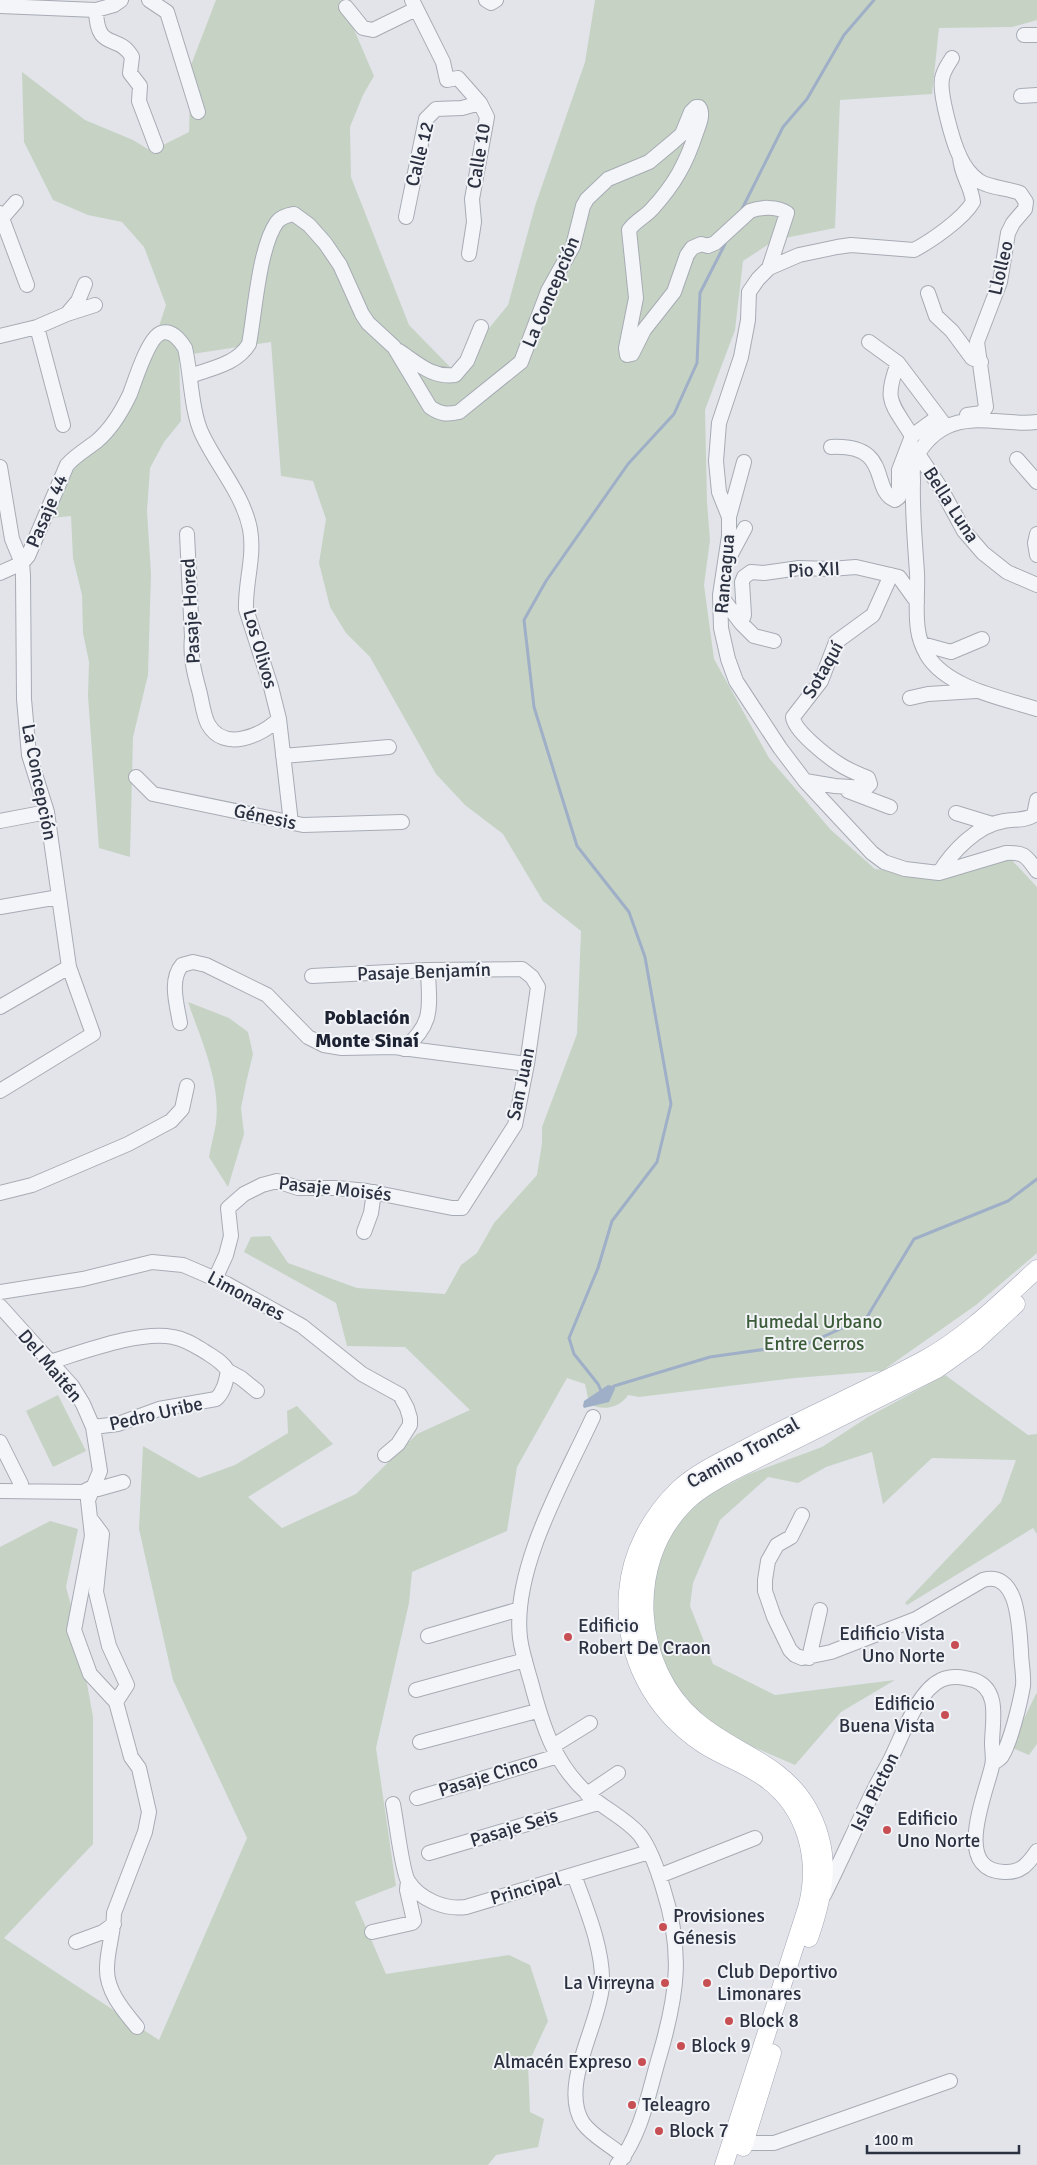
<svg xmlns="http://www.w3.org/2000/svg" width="1037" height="2165" font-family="Signika,sans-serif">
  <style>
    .green { fill: #c6d3c4 }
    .water { fill: #9fafc7 }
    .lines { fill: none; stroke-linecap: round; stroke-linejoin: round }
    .stream { stroke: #9fafc7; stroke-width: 3 }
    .minor-casing { stroke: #a7abb4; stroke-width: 16 }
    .major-casing { stroke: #a2a7b5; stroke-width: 19 }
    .minor { stroke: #f4f5f8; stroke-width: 14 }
    .major { stroke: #fff; stroke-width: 18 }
    .poi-dot { fill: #c74f54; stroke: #f1f3f7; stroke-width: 2 }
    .labels { text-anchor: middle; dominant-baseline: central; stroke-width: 4; stroke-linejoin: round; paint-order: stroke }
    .street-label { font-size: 19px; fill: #2b3141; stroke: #f1f3f7 }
    .park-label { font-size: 19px; fill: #3c5c39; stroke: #f1f3f7 }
    .poi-label { font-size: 19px; fill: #2b3141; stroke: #f1f3f7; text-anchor: start }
    .neighbourhood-label { font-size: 20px; font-weight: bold; fill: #1d2232; stroke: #f1f3f7 }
  </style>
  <rect width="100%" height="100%" fill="#e2e4ea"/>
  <!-- green -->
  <path class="green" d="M 216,0 L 340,0 L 343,4 L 374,76 L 363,95 L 350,127 L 351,177 L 409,325 L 454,371 L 508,305 L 535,206 L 585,62 L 595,0 L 1037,0 L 1037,20 L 1012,27 L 939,28 L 932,94 L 840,100 L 835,228 L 775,240 L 743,261 L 735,330 L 705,410 L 707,502 L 710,540 L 704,585 L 714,659 L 769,758 L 831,830 L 875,869 L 936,876 L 1009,857 L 1037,887 L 1037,1253 L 976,1305 L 882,1371 L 795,1378 L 639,1397 L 628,1395 C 620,1408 601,1412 589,1403 L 585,1384 L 567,1378 L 517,1467 L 507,1531 L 412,1572 L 409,1603 L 376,1748 L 396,1886 L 355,1902 L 386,1974 L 509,1955 L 530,1965 L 548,2021 L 528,2064 L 530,2112 L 544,2119 L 538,2147 L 496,2155 L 488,2165 L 0,2165 L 0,1547 L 50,1521 L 78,1529 L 66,1587 L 77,1628 L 93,1717 L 93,1844 L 4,1938 L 159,2040 L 247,1838 L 173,1680 L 139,1529 L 143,1446 L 199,1478 L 235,1465 L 288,1433 L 287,1411 L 297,1406 L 333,1444 L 248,1497 L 282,1528 L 356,1494 L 417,1434 L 470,1410 L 405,1347 L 347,1346 L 336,1303 L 244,1252 L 251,1237 L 270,1236 L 288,1263 L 357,1288 L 445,1294 L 461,1265 L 477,1253 L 494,1223 L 537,1175 L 542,1143 L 542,1127 L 577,1034 L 581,931 L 543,901 L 503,834 L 465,805 L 436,774 L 370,657 L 346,633 L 330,607 L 319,563 L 326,519 L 313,481 L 281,476 L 271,342 L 179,356 L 181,421 L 164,442 L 150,468 L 147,511 L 151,574 L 148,675 L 133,737 L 130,857 L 99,848 L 88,696 L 89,662 L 83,633 L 82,595 L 73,558 L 71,516 L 52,518 L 70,474 L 138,390 L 166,305 L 144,247 L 122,222 L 88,215 L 53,200 L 24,142 L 22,72 L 85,120 L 133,140 L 151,151 L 189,132 L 191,65 Z
    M 188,1002 L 229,1018 L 248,1032 L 253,1054 L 246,1083 L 241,1108 L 244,1134 L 228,1187 L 209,1157 C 211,1146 214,1134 216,1123 C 221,1082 201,1040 188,1002 Z
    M 945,1375 L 1028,1435 L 1037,1434 L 1037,1534 L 1033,1528 L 907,1605 L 905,1603 L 1001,1502 L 1016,1460 L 932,1458 L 883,1504 L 872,1452 L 826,1467 L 798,1483 L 768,1477 L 720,1520 L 693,1583 L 690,1606 L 713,1664 L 775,1695 L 895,1680 L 841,1712 L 795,1765 L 719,1732 L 690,1705 L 669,1676 L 657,1646 L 652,1620 L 655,1576 L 663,1550 L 680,1521 L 701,1501 L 716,1491 L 749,1474 L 822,1447 L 868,1417 Z
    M 58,1395 L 86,1451 L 53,1467 L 26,1411 Z
    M 1036,1694 L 1037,1694 L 1037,1744 L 1029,1755 L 1010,1747 Z"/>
  <!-- water -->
  <path class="water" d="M 608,1385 L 614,1386 L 615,1389 L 609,1402 L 584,1408 L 583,1406 L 584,1401 Z"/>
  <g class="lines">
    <!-- stream -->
    <path class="stream" d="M 742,209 L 783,127 L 807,99 L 844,35 L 874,0
      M 614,1386 L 710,1357 L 809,1343 L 867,1317 L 914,1239 L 1008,1201 L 1037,1179
      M 602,1393 L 598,1384 L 574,1354 L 569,1338 L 598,1268 L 612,1221 L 657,1162 L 671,1104 L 645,957 L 629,912 L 577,846 L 534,707 L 524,620 L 546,581 L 628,464 L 674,414 L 697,363 L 700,293 L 725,244"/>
    <defs>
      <path id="minor" d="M 149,0 L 167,12 L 198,112
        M 412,0 L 443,62 L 447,80 L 458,78 L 480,103 L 487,117 L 472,199 L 474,222 L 469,254
        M 486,0 L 491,3 L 496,0
        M 0,6 L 96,10 L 114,5 L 121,0
        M 346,7 L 363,28 L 373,30 L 416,9
        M 96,10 C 97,53 118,32 132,57 L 130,73 L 140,86 L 139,101 L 156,146
        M 1024,35 L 1037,35
        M 952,58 C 948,65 943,71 942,79 C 939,93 953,143 960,157 C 964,166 971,175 979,181 C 990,188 1007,188 1020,193 L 1026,202 L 1025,209 L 1013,223 L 1008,233 L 1000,282 L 977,342 L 986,407 L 982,413 L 967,415
        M 1021,96 L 1037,95
        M 960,157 C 961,176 971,184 973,202 C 963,219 931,241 914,250 L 851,245 L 837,247 L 799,255 L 769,268 L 758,279 L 749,292 L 748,320 L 741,357 L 719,423 L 716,461 L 719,492 L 729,517 L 729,536 L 720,595 L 721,628 L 728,659 L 736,681 L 780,748 L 805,781 L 872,853 L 884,862 L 905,869 L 939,873 L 1006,853 C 1025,852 1026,856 1037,871
        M 0,213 L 27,285
        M 3,217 L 16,202
        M 406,217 L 426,119 L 436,109 L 462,108 L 480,103
        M 928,293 L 936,316 L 952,331 L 972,358 L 981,362
        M 67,314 L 78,301 L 85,284
        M 37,327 L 63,425
        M 0,336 L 37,327 L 67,314 L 95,305
        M 869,342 L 898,363 L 944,424
        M 399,351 C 417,363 432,378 455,375 L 467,361 L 481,327
        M 898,363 C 883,402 892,403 912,436
        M 190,376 C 212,368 237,364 249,344 C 255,312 259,247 277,222 C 281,217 288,215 294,214 L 309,225 L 325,243 L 340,265 L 362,314 L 368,323 L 394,347 L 430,407 C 440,414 447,415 459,412 L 521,362 L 548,291 L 573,246 L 583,206 L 587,199 L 608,179 L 649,162 L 673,142 L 682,134 L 691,112 L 696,107 L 699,107 C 704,114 699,125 696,133 C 686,164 674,185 652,209 C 645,217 635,221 629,230 L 636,298 L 626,348 L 627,355 L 632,354 L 644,330 L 674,292 L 687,255 L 692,248 L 701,244 L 708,246 L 715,243 L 750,211 C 760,207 777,206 787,213 L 769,268
        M 1037,422 C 1009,426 973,413 946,427 C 932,434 919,448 914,463 C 912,468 913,475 913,481 C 912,512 915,542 917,573 C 918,591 915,611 918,630 C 919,638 923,648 927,655 C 947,688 1002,698 1037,709
        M 831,447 C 893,444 870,490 895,500 L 899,497 L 899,470 L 912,436 L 938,417
        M 918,454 L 940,487 L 964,531 L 983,553 L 1007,572 L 1037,585
        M 1017,459 L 1037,482
        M 0,467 L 12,539 L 22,563 L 23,575 L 24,699 L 29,755 L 47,812 L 69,967 L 93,1034 L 0,1091
        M 729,517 L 744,462
        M 187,534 L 192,637 C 190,656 194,672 199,690 C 202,701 203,714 208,724 C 224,753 262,735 279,719
        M 1037,534 L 1035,543 L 1037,555
        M 730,556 L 745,528
        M 0,573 L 22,563 L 28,556 L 67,465 C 76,455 87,449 97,441 C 112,428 122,411 130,394 C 135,381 148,338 161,333 C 172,329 180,340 185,348 C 191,373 191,411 202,434 C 217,466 243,494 250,529 C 255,557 245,582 246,609 L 271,687 L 279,719 L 291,823
        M 720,595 L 741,623 L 744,615 L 742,582 L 744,577 L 751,572 L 764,573 L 799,568 L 830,569 L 856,567 L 899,577 L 917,602
        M 741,623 L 754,636 L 774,641
        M 922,644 L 951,652 L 982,639
        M 910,698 L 928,694 L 976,691
        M 283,756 L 389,747
        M 136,777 L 153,794 L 303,825 L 402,822
        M 805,781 L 835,786 L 866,788 L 870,784 L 868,778 C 858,774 848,770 839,764 C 828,757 794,731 793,717 L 821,681 L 836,642 L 873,615 L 891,575
        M 848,791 L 890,807
        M 956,813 L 992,824
        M 0,821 L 47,812
        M 939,873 C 952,852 977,825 1004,821 C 1014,819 1025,821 1034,815 L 1037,800
        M 0,907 L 59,897
        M 0,1007 L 69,967
        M 180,1023 C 177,1005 169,980 182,965 L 193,962 L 206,965 L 267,995 L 308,1037 L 324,1045 L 342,1048 L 394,1047 L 527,1064
        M 404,1049 C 435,1022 429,1007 428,970
        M 0,1193 L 32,1185 L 128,1144 L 171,1121 L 182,1109 L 187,1086
        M 364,1232 L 371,1213 L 374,1192
        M 215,1279 L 226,1255 L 231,1236 L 228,1208 L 244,1194 L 262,1185 L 277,1181 L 298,1188 L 337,1188 L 367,1191 L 452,1208 L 462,1208 L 515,1125 L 527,1064 L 538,987 L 532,977 L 522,969 L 428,970 L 312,976
        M 0,1292 L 83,1279 L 152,1262 L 183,1265 L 197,1271 L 227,1284 L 302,1326 L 362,1374 L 400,1395 L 407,1408 L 410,1418 L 410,1425 L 398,1444 L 385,1455
        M 0,1306 L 72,1386 L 83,1404 L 93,1427 L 100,1471 L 88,1500 L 92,1536 L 74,1630 L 90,1674 L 116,1702
        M 50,1362 C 83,1352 140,1330 173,1337 C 185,1339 194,1345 204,1351 C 213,1357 222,1361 228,1371 C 226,1381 224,1392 216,1399 L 159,1409 L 118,1424 L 93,1427
        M 228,1371 L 241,1378 L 257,1391
        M 593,1417 C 564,1480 512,1568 520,1638 C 522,1653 527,1668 531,1682 C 542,1724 554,1764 588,1794 C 604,1809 626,1818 640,1835 C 651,1850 658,1871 663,1888 C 683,1950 678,1992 660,2054 C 649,2090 642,2135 617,2165
        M 0,1442 L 21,1484 L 21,1491
        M 93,1487 L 98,1489 L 123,1482
        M 0,1491 L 83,1492 L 93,1487
        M 802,1515 L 791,1537 L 777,1545 L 768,1561 L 765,1580 L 765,1591 L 774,1617 L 790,1650 L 795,1655 L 802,1658 L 831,1652 L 916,1619 L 983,1580 C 1019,1570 1019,1628 1021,1651 C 1021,1662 1024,1675 1023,1686 C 1020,1703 1011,1741 1002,1756 C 1000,1759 996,1761 993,1763
        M 90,1518 L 102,1534 L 96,1592 L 109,1646 L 127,1685 L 116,1702 L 131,1757 L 139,1768 L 149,1812 L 145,1832 L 114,1913 C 114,1932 107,1950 107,1968 C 106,1991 124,2011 137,2027
        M 428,1636 L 520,1609
        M 809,1658 L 820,1610
        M 416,1690 L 525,1660
        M 420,1742 L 537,1711
        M 553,1746 L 590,1723
        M 587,1794 L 618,1773
        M 417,1798 L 558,1756
        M 393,1804 C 396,1819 402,1871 408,1881 C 420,1900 446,1910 466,1907 L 649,1852
        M 429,1853 L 598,1803
        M 574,1875 C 586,1908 604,1950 602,1986 C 599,2026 559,2086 583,2123 C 593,2137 611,2145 624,2157
        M 659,1876 L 755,1838
        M 824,1895 C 842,1859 858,1822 876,1786 C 882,1774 889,1764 894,1752 C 904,1731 919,1690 941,1680 C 952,1675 962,1677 974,1680 C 1001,1690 992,1722 992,1744 C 992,1751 994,1759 992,1766 C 986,1794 952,1870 1004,1872 C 1021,1873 1028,1864 1037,1851
        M 372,1932 L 412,1923 L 414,1921 L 407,1890 L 408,1881
        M 76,1942 L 103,1932 L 114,1924
        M 744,2143 L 774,2143 L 950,2081"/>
      <path id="major" d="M 809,1938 C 825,1892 833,1852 807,1807 C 780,1761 732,1753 695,1720 C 634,1668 626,1564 683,1505 C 696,1491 713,1482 729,1473 L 937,1369 L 975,1342 L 1016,1304
        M 743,2147 L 772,2053
        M 724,2165 L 807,1908 C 820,1860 807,1808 765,1778 C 746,1764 723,1757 703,1744 C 652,1710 623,1654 628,1592 C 631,1553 651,1516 679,1489 C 699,1471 724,1460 747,1448 C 805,1417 866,1391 924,1360 C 966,1337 1002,1301 1037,1269"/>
    </defs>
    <!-- minor casing -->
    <use href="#minor" class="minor-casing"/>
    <!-- major casing -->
    <use href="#major" class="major-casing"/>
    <!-- minor -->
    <use href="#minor" class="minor"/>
    <!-- major -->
    <use href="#major" class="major"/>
  </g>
  <!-- markers -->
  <g class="poi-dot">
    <circle cx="568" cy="1637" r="5"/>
    <circle cx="955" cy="1645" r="5"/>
    <circle cx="945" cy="1715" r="5"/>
    <circle cx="887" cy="1830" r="5"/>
    <circle cx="663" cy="1927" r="5"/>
    <circle cx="665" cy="1983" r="5"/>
    <circle cx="707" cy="1983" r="5"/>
    <circle cx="729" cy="2021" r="5"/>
    <circle cx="681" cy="2046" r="5"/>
    <circle cx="642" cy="2062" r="5"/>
    <circle cx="632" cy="2105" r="5"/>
    <circle cx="659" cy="2131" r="5"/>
  </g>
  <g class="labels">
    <!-- street labels -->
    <g class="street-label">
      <text transform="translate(420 154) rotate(-76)">Calle 12</text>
      <text transform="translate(479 156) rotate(-81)">Calle 10</text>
      <text transform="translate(1001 268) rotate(-77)">Llolleo</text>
      <text transform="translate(551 292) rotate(-67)">La Concepción</text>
      <text transform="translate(951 505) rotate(57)">Bella Luna</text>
      <text transform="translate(47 511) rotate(-67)">Pasaje 44</text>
      <text transform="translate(814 570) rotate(-3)">Pio XII</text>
      <text transform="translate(725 574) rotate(-85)">Rancagua</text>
      <text transform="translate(191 611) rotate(-93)">Pasaje Hored</text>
      <text transform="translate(260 649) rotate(74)">Los Olivos</text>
      <text transform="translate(823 670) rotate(-60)">Sotaquí</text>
      <text transform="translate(39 782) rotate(79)">La Concepción</text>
      <text transform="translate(265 817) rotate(12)">Génesis</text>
      <text transform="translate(424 972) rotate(-2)">Pasaje Benjamín</text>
      <text transform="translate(521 1084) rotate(-78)">San Juan</text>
      <text transform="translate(335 1189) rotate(6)">Pasaje Moisés</text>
      <text transform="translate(246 1296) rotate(28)">Limonares</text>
      <text transform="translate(50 1366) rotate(50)">Del Maitén</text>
      <text transform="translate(156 1414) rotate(-13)">Pedro Uribe</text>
      <text transform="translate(743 1453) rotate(-29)">Camino Troncal</text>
      <text transform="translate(488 1776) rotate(-17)">Pasaje Cinco</text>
      <text transform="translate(875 1792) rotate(-64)">Isla Picton</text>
      <text transform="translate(514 1828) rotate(-17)">Pasaje Seis</text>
      <text transform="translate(526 1889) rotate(-16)">Principal</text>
    </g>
    <!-- park labels -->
    <g class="park-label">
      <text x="814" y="1322">Humedal Urbano<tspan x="814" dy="22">Entre Cerros</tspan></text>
    </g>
    <!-- poi labels -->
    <g class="poi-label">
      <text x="578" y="1626">Edificio<tspan x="578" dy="22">Robert De Craon</tspan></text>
      <text x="945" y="1634" text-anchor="end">Edificio Vista<tspan x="945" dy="22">Uno Norte</tspan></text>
      <text x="935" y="1704" text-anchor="end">Edificio<tspan x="935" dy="22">Buena Vista</tspan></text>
      <text x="897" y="1819">Edificio<tspan x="897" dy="22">Uno Norte</tspan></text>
      <text x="673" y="1916">Provisiones<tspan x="673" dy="22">Génesis</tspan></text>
      <text x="717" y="1972">Club Deportivo<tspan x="717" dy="22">Limonares</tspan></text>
      <text x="655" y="1983" text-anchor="end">La Virreyna</text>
      <text x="739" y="2021">Block 8</text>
      <text x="691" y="2046">Block 9</text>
      <text x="632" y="2062" text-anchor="end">Almacén Expreso</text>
      <text x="642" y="2105">Teleagro</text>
      <text x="669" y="2131">Block 7</text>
    </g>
    <!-- neighbourhood labels -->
    <g class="neighbourhood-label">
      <text x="367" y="1017">Población<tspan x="367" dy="23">Monte Sinaí</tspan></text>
    </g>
  </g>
  <!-- scale -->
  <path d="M867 2145v8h152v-8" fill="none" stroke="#2b3141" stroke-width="2.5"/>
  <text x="874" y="2145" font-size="15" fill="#2b3141" stroke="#f1f3f7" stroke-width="4" paint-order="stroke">100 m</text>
</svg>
